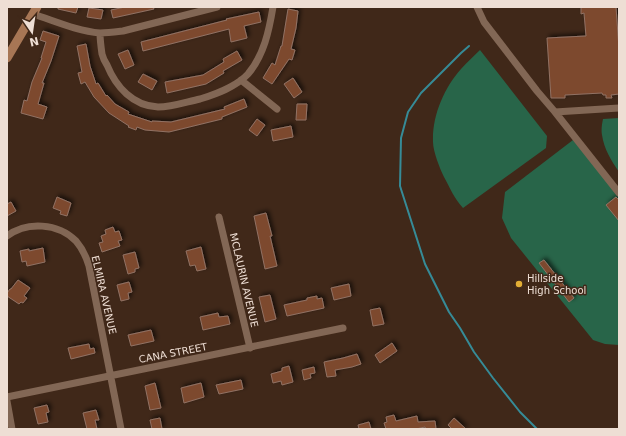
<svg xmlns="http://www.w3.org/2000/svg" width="626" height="436" font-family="'DejaVu Sans',sans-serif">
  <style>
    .green { fill: #286549 }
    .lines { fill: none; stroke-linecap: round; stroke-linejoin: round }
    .stream { stroke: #368b97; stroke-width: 2 }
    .building { fill: #7d482e; stroke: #917264; filter: url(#shadow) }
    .minor { stroke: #826755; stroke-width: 7 }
    .major { stroke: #a77655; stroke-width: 9 }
    .poi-dot { fill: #e3ae35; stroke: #402819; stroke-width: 1.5 }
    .labels { text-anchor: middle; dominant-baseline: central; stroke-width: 3; stroke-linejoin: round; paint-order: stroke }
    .poi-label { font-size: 10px; fill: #eeded4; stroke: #402819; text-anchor: start }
    .street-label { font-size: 10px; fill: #eeded4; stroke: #402819 }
  </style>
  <defs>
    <filter id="shadow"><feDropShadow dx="2.5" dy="-2.5" stdDeviation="2" flood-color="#0009"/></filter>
  </defs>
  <rect width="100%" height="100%" fill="#402819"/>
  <!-- green -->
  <path class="green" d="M 480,50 L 547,136 L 546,148 L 463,208 C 454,198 450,188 444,177 C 440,169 433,151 433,142 C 432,116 444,88 461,69 C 467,62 474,56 480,50 Z
    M 619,118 L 619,172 C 611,160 604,149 602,135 C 601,130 602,124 603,119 Z
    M 573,140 L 619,195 L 619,345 L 605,344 L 593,340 L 511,238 L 502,218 L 505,192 Z"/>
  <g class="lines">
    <!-- stream -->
    <path class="stream" d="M 469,46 L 461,53 L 421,93 L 408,112 L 401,138 L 400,186 L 425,264 L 449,312 L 460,328 L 474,352 L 493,378 L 520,412 L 537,429"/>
  </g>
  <!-- building -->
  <path class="building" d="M 58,7 L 78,7 L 76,13 L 58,9 Z
    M 125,7 L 153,7 L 154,9 L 113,18 L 111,10 Z
    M 581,7 L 616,7 L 619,49 L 619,94 L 611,95 L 612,98 L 606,98 L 606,95 L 603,95 L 602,93 L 565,95 L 565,98 L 551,98 L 547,38 L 586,36 L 584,13 L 581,14 Z
    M 89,8 L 103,10 L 101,19 L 87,17 Z
    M 288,9 L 298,11 L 296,28 L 291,49 L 295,50 L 292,60 L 289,59 L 272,84 L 263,78 L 272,63 L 275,65 L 281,46 L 282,46 Z
    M 259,12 L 261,22 L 244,26 L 247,38 L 231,42 L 229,29 L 143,51 L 141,42 L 227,20 L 226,19 Z
    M 43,31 L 59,36 L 51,61 L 42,83 L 44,83 L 38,104 L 47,107 L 43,119 L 21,113 L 24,100 L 27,101 L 32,82 L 42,58 L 41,58 L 46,42 L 40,40 Z
    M 86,44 L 90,66 L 96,84 L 98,83 L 106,96 L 107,95 L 115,104 L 129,112 L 128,114 L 152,122 L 152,121 L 171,122 L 225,109 L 224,107 L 244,99 L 247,107 L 222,117 L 222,119 L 169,132 L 145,130 L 137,127 L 136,130 L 128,127 L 129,126 L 109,113 L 94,97 L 85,82 L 81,84 L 78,73 L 82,72 L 77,46 Z
    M 128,50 L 134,65 L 125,69 L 118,54 Z
    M 237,51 L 242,60 L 223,71 L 224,73 L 206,84 L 167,93 L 165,82 L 203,75 L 224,62 L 223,59 Z
    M 143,74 L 157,81 L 152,90 L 138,82 Z
    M 293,78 L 302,92 L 294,98 L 284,84 Z
    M 297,104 L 307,104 L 306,120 L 296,120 Z
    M 257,119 L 265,125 L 257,136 L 249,130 Z
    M 291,126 L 293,137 L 273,141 L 271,130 Z
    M 57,197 L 71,203 L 67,216 L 60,214 L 61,211 L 53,208 Z
    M 616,197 L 619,200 L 619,221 L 606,205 Z
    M 11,202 L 16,211 L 7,216 L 7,204 Z
    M 266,213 L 272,236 L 270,236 L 277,266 L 265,269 L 254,216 Z
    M 113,227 L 115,232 L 119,231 L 122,240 L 118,241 L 120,246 L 102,252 L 99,243 L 103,242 L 101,236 L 106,234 L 105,230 Z
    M 201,247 L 206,269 L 197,271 L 195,265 L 190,266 L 186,251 Z
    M 43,248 L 45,262 L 27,266 L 26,261 L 22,262 L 20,251 L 29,249 L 29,251 Z
    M 135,252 L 139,268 L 135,269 L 135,272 L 128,274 L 123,255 Z
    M 544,260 L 574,298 L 569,302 L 539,263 Z
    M 18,280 L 30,288 L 24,296 L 27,298 L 23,303 L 21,302 L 19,304 L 7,296 L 7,293 L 10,289 L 11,289 Z
    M 129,282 L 132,292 L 128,293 L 129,299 L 121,301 L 117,285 Z
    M 349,284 L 351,296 L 334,300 L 331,288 Z
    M 270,295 L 276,319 L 265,322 L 259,297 Z
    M 317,296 L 317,299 L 322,298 L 324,308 L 287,316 L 284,305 L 307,300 L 307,298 Z
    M 380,308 L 384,324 L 373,326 L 370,310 Z
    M 218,313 L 219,317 L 228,316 L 230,324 L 203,330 L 200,317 Z
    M 151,330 L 154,341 L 131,346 L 128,335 Z
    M 392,343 L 397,351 L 380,363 L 375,355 Z
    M 89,344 L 90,349 L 94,348 L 95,353 L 71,359 L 68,348 Z
    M 357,354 L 361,364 L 352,367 L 335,370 L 336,376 L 327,377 L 324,362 L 343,358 Z
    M 289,366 L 293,382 L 282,385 L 281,381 L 273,383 L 271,374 L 282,371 L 282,368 Z
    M 314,367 L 315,373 L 310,374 L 311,378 L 304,380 L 302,370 Z
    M 241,380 L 243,389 L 219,394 L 216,385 Z
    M 155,383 L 161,408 L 150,410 L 145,386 Z
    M 201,383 L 204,397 L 184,403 L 181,388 Z
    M 47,405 L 49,412 L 46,413 L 48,422 L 38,424 L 34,408 Z
    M 96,410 L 99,420 L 95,420 L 97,429 L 87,429 L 83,413 Z
    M 394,415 L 396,421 L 417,416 L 418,422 L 435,421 L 436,429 L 426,429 L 425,427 L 416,429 L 386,429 L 384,423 L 387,422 L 386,417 Z
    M 160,418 L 162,429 L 152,429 L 150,420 Z
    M 454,418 L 466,429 L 452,429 L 448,425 Z
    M 369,422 L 371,429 L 359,429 L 358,425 Z"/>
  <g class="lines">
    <!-- minor -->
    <path class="minor" d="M 477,7 L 484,22 L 537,91 L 555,112 L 619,108
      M 33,14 C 55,21 77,31 100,33 C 108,33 115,32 123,31 L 217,7
      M 100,33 C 100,40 101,47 102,54 C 103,58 105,62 107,65 C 116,87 133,106 158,107 C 172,107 186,102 200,99 C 216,94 236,87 248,74 C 264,55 269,31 273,7
      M 241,80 L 277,109
      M 555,112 L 619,193
      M 219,217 L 250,348
      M 7,236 C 27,221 58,223 76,241 C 82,248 86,256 89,266 L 121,429
      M 7,397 L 343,328
      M 7,401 L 12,429"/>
    <!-- major -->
    <path class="major" d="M 7,58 L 37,7"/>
  </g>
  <!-- markers -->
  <circle class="poi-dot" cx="519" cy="284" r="4"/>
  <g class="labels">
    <!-- poi labels -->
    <g class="poi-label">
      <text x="527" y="278">Hillside<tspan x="527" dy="12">High School</tspan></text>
    </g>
    <!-- street labels -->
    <g class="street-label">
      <text transform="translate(244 280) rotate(77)">MCLAURIN AVENUE</text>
      <text transform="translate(104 295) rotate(77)">ELMIRA AVENUE</text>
      <text transform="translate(173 353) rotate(-11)">CANA STREET</text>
    </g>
  </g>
  <!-- border -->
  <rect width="626" height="436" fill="none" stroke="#eeded4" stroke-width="16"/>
  <!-- north arrow -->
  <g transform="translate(32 32) rotate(167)" stroke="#402819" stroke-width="3" paint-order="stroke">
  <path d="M0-3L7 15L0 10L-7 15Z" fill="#eeded4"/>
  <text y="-6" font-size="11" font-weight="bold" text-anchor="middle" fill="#eeded4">N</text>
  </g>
</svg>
